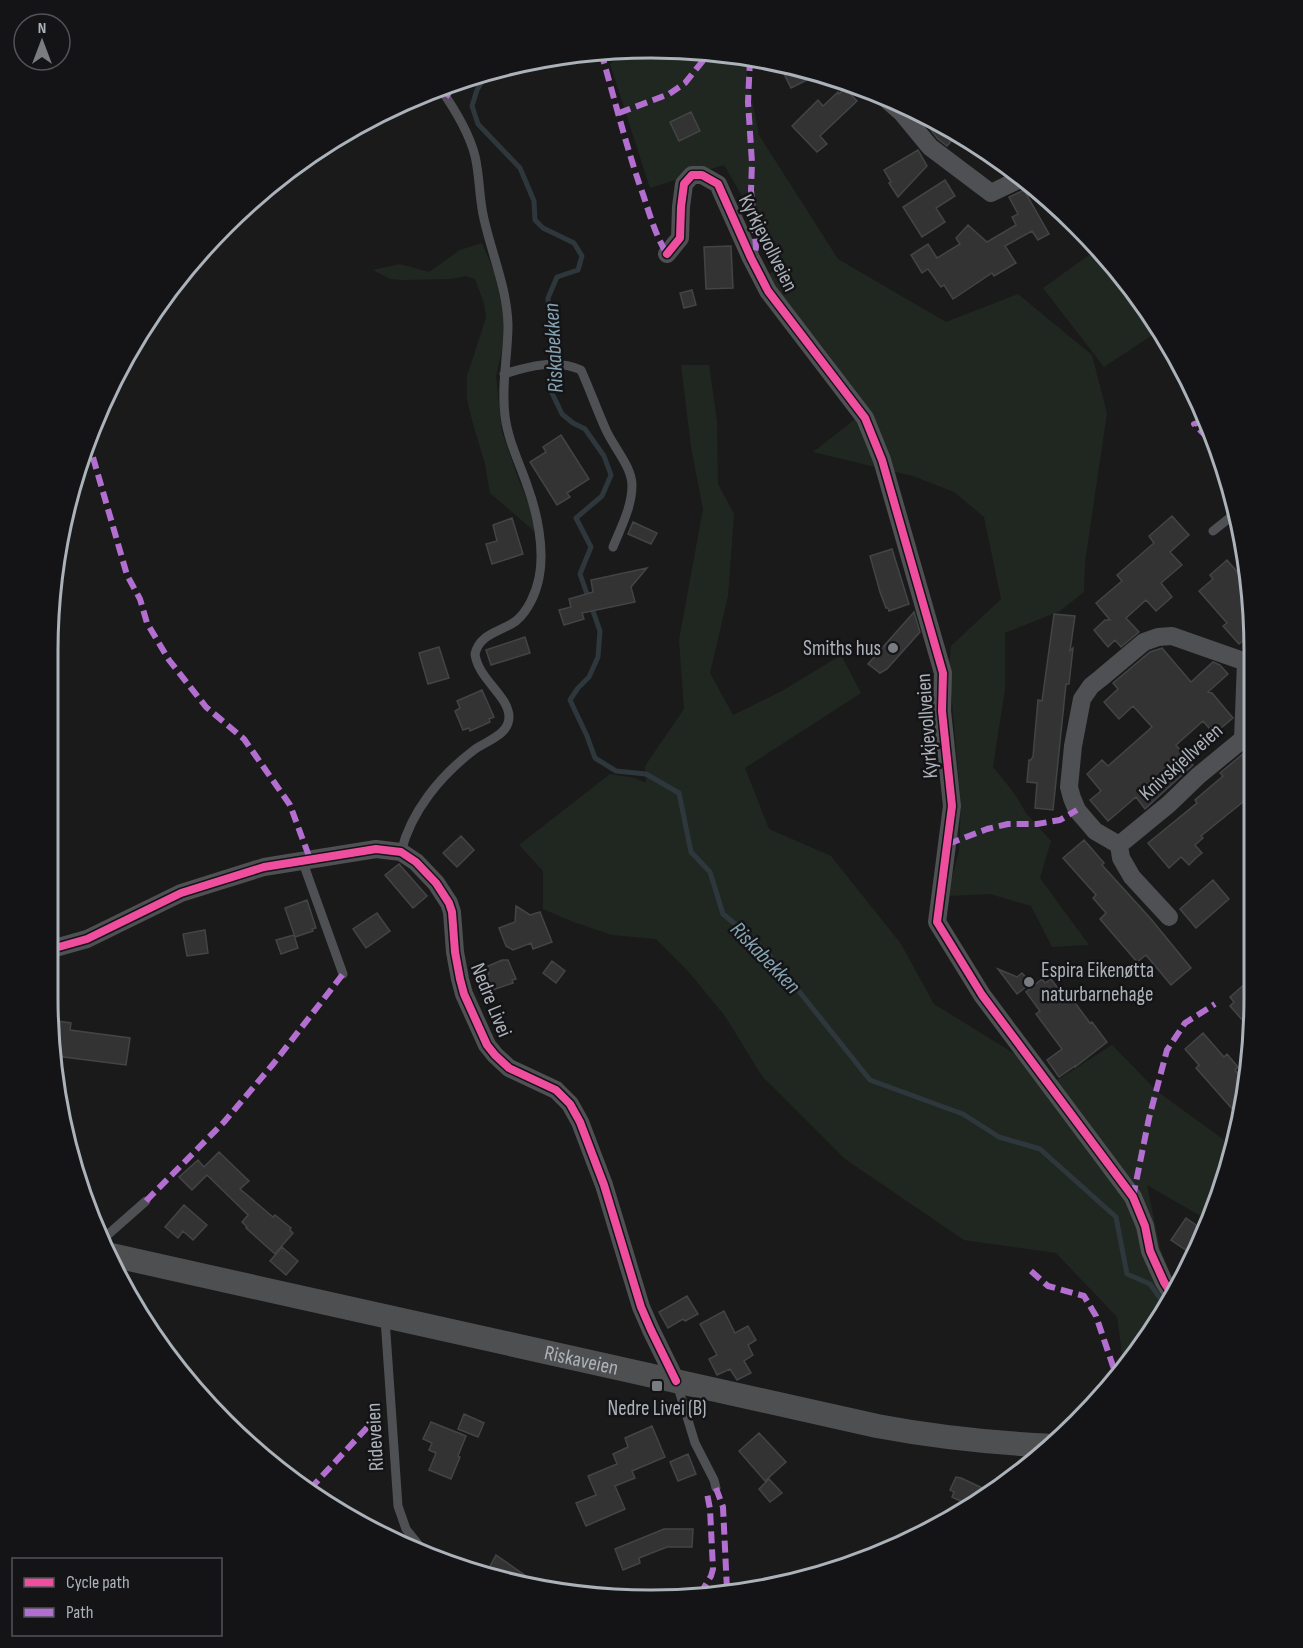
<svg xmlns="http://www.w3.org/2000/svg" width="1303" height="1648" font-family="'Sofia Sans Condensed',sans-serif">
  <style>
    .green { fill: #202721 }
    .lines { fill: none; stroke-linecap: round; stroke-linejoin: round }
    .stream { stroke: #2e373c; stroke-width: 5 }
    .building { fill: #333334; stroke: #424446; stroke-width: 1.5 }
    .lane { stroke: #4e5053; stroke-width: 9 }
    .street { stroke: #4e5053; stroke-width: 18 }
    .secondary { stroke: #4d4f51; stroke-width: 24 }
    .quiet { stroke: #b36fd0; stroke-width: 6; stroke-dasharray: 12 6; stroke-linecap: butt }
    .cycleway-casing { stroke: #141416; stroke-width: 11 }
    .cycleway { stroke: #ef4d9e; stroke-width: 8 }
    .poi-dot { fill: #797d82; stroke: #141416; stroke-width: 2 }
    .labels { text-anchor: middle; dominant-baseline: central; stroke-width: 5; stroke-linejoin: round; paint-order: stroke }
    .street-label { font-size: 21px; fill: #acb2ba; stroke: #141416 }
    .poi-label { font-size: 21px; fill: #acb2ba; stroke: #141416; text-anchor: end }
    .water-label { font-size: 22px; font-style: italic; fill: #85a3b3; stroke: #141416 }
    .rim { fill: none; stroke: #acb2ba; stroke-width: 3 }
  </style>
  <rect width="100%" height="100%" fill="#1a1a1a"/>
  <!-- green -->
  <path class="green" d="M 691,49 L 744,58 L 759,135 L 838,259 L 946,322 L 1018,294 L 1092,355 L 1107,413 L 1085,562 L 1084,592 L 1060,611 L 1005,633 L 1005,689 L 993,767 L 1014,793 L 1026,813 L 1051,841 L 1040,878 L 1089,945 L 1052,947 L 1031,906 L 990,894 L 947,896 L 959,851 L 961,805 L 949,667 L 951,646 L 1001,599 L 984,517 L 954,492 L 913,476 L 813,452 L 868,409 L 822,346 L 765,277 L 776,269 L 756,220 L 724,165 L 650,188 L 610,64 L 626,51 Z
    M 482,243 L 497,278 L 504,321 L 502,350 L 496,376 L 502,432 L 518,478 L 532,512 L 535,532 L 490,493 L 485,464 L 473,424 L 467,399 L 467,376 L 486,318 L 484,303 L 475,279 L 466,276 L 451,279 L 403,280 L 390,279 L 373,270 L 400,264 L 429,272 L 460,250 Z
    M 1099,248 L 1105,254 L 1160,330 L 1104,367 L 1043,288 Z
    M 681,365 L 709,365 L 717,421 L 718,484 L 734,514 L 728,596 L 710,673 L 733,715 L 782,691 L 841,655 L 861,693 L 745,768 L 769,829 L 831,856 L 901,944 L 934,1004 L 1057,1080 L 1112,1045 L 1158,1092 L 1234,1147 L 1211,1222 L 1147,1185 L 1160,1248 L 1175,1286 L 1133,1360 L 1123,1360 L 1117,1317 L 1056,1253 L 964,1240 L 845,1159 L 762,1076 L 725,1016 L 687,970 L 656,939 L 612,935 L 571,921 L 543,909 L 543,871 L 519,845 L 610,774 L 635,778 L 646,783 L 645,766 L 684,709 L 679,640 L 703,509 L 691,447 Z"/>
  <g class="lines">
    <!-- stream -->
    <path class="stream" d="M 487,73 L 477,90 L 472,106 L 478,124 L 520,168 L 534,201 L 535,220 L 543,228 L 574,243 L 582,256 L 578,270 L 557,277 L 548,298 L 550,342 L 553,371 L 552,393 L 562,414 L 573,423 L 585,429 L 604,456 L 611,475 L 602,496 L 576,518 L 591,547 L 580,574 L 600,631 L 598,657 L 589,677 L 578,688 L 570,700 L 587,736 L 595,758 L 616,771 L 646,774 L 679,793 L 691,852 L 710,872 L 723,914 L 751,937 L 778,965 L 870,1080 L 963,1114 L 999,1137 L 1040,1149 L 1116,1217 L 1127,1274 L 1150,1284 L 1165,1305"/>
  </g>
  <!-- building -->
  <path class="building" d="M 779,64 L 808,69 L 821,73 L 791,88 Z
    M 845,88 L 857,101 L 820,136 L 827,144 L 817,152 L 792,126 L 818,100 L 823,106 L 838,92 L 839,94 Z
    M 691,112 L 700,131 L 679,141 L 670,122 Z
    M 938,123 L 957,134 L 947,146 L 938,139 L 931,130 Z
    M 918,150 L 927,166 L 898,197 L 889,183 L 891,182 L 884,170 Z
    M 945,180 L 955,196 L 936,208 L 945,222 L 922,237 L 903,207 Z
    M 1024,190 L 1049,234 L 1038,240 L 1032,231 L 1005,246 L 1016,263 L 994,276 L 992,273 L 953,299 L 944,285 L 941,287 L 938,283 L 928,269 L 922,273 L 911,255 L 928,244 L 937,258 L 960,244 L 956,238 L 968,225 L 987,242 L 1016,225 L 1012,217 L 1018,214 L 1009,197 Z
    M 731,246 L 733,288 L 706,289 L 704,247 Z
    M 692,290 L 696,305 L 684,308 L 680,293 Z
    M 561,435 L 589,479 L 567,493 L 570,497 L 557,505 L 530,462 L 546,452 L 543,447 Z
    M 1172,516 L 1189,535 L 1170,552 L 1182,565 L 1161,583 L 1172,597 L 1156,611 L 1146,600 L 1126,618 L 1139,632 L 1121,647 L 1115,640 L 1108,647 L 1094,630 L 1105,620 L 1110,620 L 1096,603 L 1122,581 L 1117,575 L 1154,543 L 1149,536 Z
    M 512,518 L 523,554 L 492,564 L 486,544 L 497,541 L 493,525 Z
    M 633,522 L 657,533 L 651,544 L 628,534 Z
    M 892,549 L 909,604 L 889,611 L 888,608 L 886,608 L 880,592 L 870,556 Z
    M 1227,560 L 1239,574 L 1246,568 L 1254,612 L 1254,632 L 1239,644 L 1223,626 L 1227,623 L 1199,591 L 1213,579 L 1210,575 Z
    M 647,568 L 631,587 L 635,602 L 582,613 L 584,619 L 564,625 L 559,610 L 571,607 L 569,599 L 593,592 L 591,580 Z
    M 914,612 L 920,632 L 887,669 L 880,673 L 868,664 Z
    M 1054,614 L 1075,616 L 1070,651 L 1073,648 L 1069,684 L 1066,684 L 1053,810 L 1035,808 L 1037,783 L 1027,782 L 1029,760 L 1031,760 L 1033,756 L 1038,700 L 1042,701 Z
    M 525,637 L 530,653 L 491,665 L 486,650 Z
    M 439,647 L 449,678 L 428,684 L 419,653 Z
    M 1162,648 L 1191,682 L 1213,662 L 1220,665 L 1228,674 L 1208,692 L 1212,693 L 1233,718 L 1214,734 L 1203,721 L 1176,745 L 1193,765 L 1145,809 L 1136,797 L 1108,821 L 1090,800 L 1101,791 L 1087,774 L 1102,760 L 1108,766 L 1152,727 L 1133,706 L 1119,719 L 1104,702 L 1118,689 L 1113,683 L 1150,652 Z
    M 482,690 L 494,717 L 489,719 L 490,722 L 470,731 L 469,728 L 463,730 L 455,711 L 460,708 L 457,701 Z
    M 1244,753 L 1254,765 L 1254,793 L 1201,836 L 1203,838 L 1195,845 L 1202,853 L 1196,858 L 1189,865 L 1181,857 L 1169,868 L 1148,843 L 1197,803 L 1195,800 L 1223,776 L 1220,773 Z
    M 461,836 L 474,850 L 457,867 L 443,853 Z
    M 1084,840 L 1104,863 L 1102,865 L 1151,919 L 1191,968 L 1171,985 L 1146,955 L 1137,962 L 1100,919 L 1106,913 L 1093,898 L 1096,895 L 1063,858 Z
    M 399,864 L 427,896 L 413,908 L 385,875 Z
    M 1213,880 L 1229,899 L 1196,928 L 1180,909 Z
    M 307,900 L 316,928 L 312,929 L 313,931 L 295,937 L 285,908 Z
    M 516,906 L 530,915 L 540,912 L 552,942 L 533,949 L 531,943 L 513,950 L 506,946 L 499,928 L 515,922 Z
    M 377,913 L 390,931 L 366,948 L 353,929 Z
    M 205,930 L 208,953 L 187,956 L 183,934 Z
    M 294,935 L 298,948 L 281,954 L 276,940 Z
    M 502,960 L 508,960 L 516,979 L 512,980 L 513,983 L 484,993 L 478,978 L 489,974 L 486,967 Z
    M 552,961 L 565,971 L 556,983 L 543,973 Z
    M 998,969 L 1017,977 L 1022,973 L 1031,983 L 1017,994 Z
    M 1255,975 L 1255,997 L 1252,1031 L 1230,1006 L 1234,1002 L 1230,997 Z
    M 1042,979 L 1045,983 L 1051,979 L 1063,995 L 1067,992 L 1090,1023 L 1092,1022 L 1107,1042 L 1075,1067 L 1075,1066 L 1059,1077 L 1047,1060 L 1062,1049 L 1036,1014 L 1040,1011 L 1026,992 Z
    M 51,1020 L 71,1023 L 70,1030 L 130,1038 L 126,1065 L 56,1056 Z
    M 1203,1033 L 1224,1057 L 1227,1054 L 1238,1067 L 1235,1070 L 1246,1083 L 1242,1120 L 1196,1068 L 1199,1065 L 1185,1049 Z
    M 219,1152 L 249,1181 L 240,1189 L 273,1217 L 275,1215 L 291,1228 L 290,1230 L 293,1233 L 275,1254 L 246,1228 L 247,1227 L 242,1222 L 248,1215 L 207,1175 L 192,1190 L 179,1177 L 198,1160 L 204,1167 Z
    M 184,1205 L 207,1225 L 193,1240 L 183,1231 L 178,1238 L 165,1227 Z
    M 1186,1218 L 1206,1232 L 1193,1255 L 1171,1240 Z
    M 282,1247 L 298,1261 L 286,1275 L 270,1261 Z
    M 687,1296 L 698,1314 L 685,1321 L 683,1319 L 668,1328 L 659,1312 Z
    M 724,1311 L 735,1333 L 748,1326 L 756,1340 L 748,1345 L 753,1355 L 744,1361 L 751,1373 L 737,1380 L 730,1369 L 717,1375 L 709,1359 L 717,1355 L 700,1324 Z
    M 464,1414 L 484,1423 L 478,1437 L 458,1429 Z
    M 431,1422 L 466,1436 L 458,1456 L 460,1457 L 451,1479 L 429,1470 L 436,1453 L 429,1450 L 432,1443 L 423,1439 Z
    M 652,1426 L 665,1457 L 632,1471 L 635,1478 L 615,1486 L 625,1509 L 586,1526 L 576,1503 L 596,1495 L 588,1476 L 617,1464 L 613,1454 L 628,1447 L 625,1438 Z
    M 759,1433 L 786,1462 L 765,1481 L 739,1451 Z
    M 688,1454 L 696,1474 L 678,1481 L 670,1462 Z
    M 956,1477 L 961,1478 L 991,1492 L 971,1506 L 952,1497 L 954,1492 L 950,1490 Z
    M 769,1479 L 782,1493 L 770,1502 L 759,1489 Z
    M 664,1529 L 693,1529 L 692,1547 L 667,1547 L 639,1558 L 640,1563 L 623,1570 L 615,1549 Z
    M 496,1555 L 539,1585 L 495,1579 L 488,1576 L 492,1570 L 489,1568 Z"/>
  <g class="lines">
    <!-- lane -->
    <path class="lane" d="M 504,374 C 529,366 556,359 581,370 C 590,390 597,410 606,430 C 613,446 632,467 632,485 C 632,507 621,527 613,547
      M 1213,531 L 1237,512
      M 401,852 C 411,811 441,775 474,750 C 486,741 509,735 509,717 C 509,696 478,679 475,654 C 480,633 501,632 516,621 C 528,611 536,593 539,578 C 545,549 537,512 527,485 C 519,462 508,440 505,416 C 501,385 508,355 508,325 C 507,288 492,255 484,219 C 479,199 480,177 475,156 C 469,132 454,108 440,88
      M 302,860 L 343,974
      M 104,1238 L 146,1201
      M 385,1319 L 398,1506 L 406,1529 L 422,1549
      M 677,1384 L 695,1443 L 714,1480 L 716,1488"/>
    <!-- street -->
    <path class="street" d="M 885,98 L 902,113 L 930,147 L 991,193 L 1024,177
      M 667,254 L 680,238 L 681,207 L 684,184 L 692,175 L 702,175 L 718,184 L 751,258 L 768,291 L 865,418 L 882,460 L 943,673 L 942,711 L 952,806 L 937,922 L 982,995 L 1133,1197 L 1145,1226 L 1150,1251 L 1164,1282 L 1171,1293
      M 1119,845 L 1095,831 L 1077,810 L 1072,798 L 1069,787 L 1073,746 L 1082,699 L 1091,686 L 1101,678 L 1144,642 L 1158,637 L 1172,636 L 1246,662
      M 1169,917 L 1132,877 L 1121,858 L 1119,845 L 1169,804 L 1198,776 L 1243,739 L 1246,662 L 1254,655
      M 48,948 L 55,948 L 87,939 L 181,893 L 264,867 L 376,849 L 401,852 L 416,862 L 436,883 L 449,903 L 452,912 L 455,952 L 460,979 L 464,994 L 487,1045 L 495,1055 L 509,1068 L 556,1090 L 570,1104 L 580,1122 L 604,1185 L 641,1307 L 651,1330 L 676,1381"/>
    <!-- secondary -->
    <path class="secondary" id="s1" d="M 111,1255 L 877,1426 C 935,1437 994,1443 1054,1446"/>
    <!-- quiet -->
    <path class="quiet" d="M 601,52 C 614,97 625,142 640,186 C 649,210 653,231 667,254
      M 750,59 L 748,102 L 752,163 L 751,190 L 756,247 L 754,259
      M 446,97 L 457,80
      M 619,113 L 669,94 L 685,83 L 710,52
      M 1204,421 L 1194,424 L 1212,442
      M 88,440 L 127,575 L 140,599 L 147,623 L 169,660 L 206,707 L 244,739 L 290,805 L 310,859
      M 948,844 L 987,829 L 1008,824 L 1037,824 L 1060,820 L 1077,810
      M 1133,1197 L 1149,1118 L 1167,1050 L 1185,1023 L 1215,1004
      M 146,1201 L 224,1122 L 274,1063 L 343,974
      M 1031,1271 L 1048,1286 L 1084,1296 L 1096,1316 L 1117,1378
      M 716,1488 L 723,1507 L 727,1590
      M 310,1489 L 376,1418
      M 700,1594 L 711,1576 L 713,1569 L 710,1509 L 707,1493"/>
    <defs>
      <path id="cycleway" d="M 667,254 L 680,238 L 681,207 L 684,184 L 692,175 L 702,175 L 718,184 L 751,258 L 768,291 L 865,418 L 882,460 L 943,673 L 942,711 L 952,806 L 937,922 L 982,995 L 1133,1197 L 1145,1226 L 1150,1251 L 1164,1282 L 1171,1293
        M 48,948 L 55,948 L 87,939 L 181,893 L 264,867 L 376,849 L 401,852 L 416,862 L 436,883 L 449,903 L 452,912 L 455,952 L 460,979 L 464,994 L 487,1045 L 495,1055 L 509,1068 L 556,1090 L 570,1104 L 580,1122 L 604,1185 L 641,1307 L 651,1330 L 676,1381"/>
    </defs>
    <!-- cycleway casing -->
    <use href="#cycleway" class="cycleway-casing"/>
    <!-- cycleway -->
    <use href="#cycleway" class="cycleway"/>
  </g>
  <!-- markers -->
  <g class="poi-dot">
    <circle cx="893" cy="648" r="6"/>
    <circle cx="1029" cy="982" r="6"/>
    <rect x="651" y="1380" width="12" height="12" rx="3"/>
  </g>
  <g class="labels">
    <!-- street labels -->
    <g class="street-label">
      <text transform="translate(768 243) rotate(63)">Kyrkjevollveien</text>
      <text transform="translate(927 726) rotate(-94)">Kyrkjevollveien</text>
      <text transform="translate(1181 762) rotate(-42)">Knivskjellveien</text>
      <text transform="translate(491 1000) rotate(68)">Nedre Livei</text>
      <text stroke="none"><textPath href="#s1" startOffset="482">Riskaveien</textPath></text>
      <text transform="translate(375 1437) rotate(-93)">Rideveien</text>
    </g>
    <!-- poi labels -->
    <g class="poi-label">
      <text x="881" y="648">Smiths hus</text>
      <text x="1041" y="970" text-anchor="start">Espira Eikenøtta<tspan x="1041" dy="24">naturbarnehage</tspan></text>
      <text x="657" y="1408" text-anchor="middle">Nedre Livei (B)</text>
    </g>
    <!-- water labels -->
    <g class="water-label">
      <text transform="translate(554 348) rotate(-93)">Riskabekken</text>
      <text transform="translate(765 958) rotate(46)">Riskabekken</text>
    </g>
  </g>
  <!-- crop -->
  <path d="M0 0H1303V1648H0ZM651 58H651A593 593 0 0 1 1244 651V997A593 593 0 0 1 651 1590H651A593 593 0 0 1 58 997V651A593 593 0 0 1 651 58Z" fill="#141416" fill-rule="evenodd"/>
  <path class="rim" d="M651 58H651A593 593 0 0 1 1244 651V997A593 593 0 0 1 651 1590H651A593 593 0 0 1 58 997V651A593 593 0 0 1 651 58Z"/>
  <!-- legend -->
  <rect x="12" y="1558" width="210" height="78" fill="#141416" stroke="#515358" stroke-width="1.5"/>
  <rect x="24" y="1578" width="30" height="9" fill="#ef4d9e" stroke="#515358" stroke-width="1.5"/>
  <text x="66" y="1588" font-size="18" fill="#acb2ba">Cycle path</text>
  <rect x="24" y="1608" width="30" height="9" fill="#b36fd0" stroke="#515358" stroke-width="1.5"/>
  <text x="66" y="1618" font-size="18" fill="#acb2ba">Path</text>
  <!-- north arrow -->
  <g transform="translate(42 42)"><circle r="28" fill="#141416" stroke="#515358" stroke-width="1.5"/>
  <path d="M0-4.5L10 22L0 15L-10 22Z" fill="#797d82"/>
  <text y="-9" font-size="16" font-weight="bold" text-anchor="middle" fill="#acb2ba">N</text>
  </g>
</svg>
